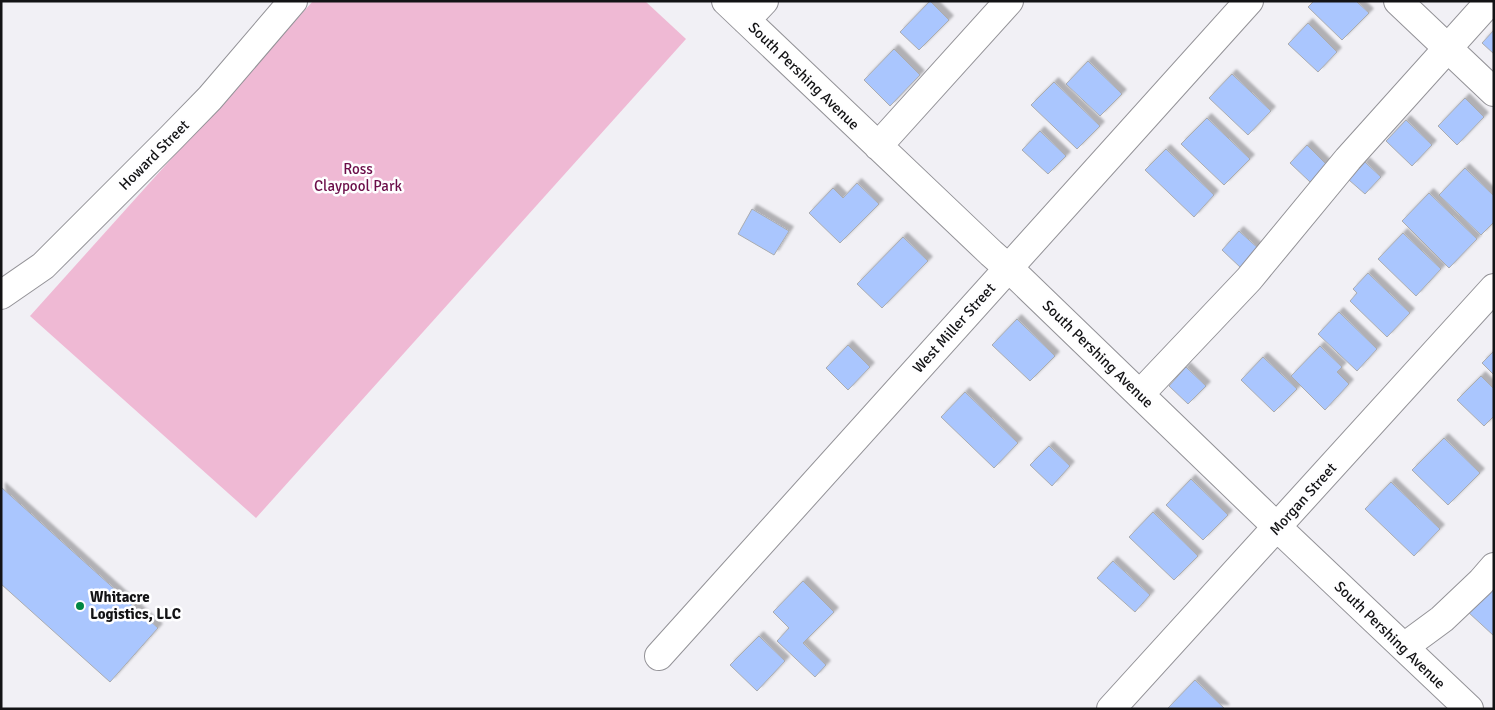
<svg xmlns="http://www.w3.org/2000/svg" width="1495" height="710" font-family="Signika,sans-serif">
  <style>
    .green { fill: #efb9d4 }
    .building { fill: #aac6fe; stroke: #aaacb0; filter: url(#shadow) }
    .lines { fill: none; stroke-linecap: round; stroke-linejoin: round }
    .minor-casing { stroke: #939297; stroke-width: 30 }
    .minor { stroke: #fff; stroke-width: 28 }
    .poi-dot { fill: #008743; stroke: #fefeff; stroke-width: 2 }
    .labels { text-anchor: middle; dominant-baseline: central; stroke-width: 5; stroke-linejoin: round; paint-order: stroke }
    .street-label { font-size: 15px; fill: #131315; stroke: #fefeff }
    .park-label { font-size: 15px; fill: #6b0e49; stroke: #fefeff }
    .poi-label { font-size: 15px; font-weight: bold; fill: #131315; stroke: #fefeff; text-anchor: start }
  </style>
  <defs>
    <filter id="shadow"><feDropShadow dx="4.5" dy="-4.5" stdDeviation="1" flood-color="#0004"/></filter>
  </defs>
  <rect width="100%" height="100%" fill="#f1f0f5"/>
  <!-- green -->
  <path class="green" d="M 313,1 L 645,1 L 686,39 L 256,518 L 30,316 Z"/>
  <!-- building -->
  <path class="building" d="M 930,1 L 949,20 L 919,50 L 900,32 Z
    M 1314,1 L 1356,1 L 1369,13 L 1342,40 L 1308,7 Z
    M 1308,23 L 1337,52 L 1318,72 L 1288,44 Z
    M 1494,30 L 1494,54 L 1482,43 Z
    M 894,49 L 920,75 L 890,106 L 864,80 Z
    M 1088,61 L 1122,94 L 1100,116 L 1066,84 Z
    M 1232,74 L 1271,111 L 1248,135 L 1209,98 Z
    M 1054,82 L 1100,126 L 1077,149 L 1031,105 Z
    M 1465,98 L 1484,117 L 1457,145 L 1438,126 Z
    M 1207,118 L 1250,159 L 1224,185 L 1181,144 Z
    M 1406,120 L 1432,145 L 1412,166 L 1386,141 Z
    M 1040,131 L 1066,156 L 1048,174 L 1022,150 Z
    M 1307,145 L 1327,165 L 1310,182 L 1290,163 Z
    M 1166,149 L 1214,195 L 1194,217 L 1145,170 Z
    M 1365,162 L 1381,177 L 1365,194 L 1349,180 Z
    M 1465,168 L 1494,196 L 1494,222 L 1481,235 L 1439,195 Z
    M 857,183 L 879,204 L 840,243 L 809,213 L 833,188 L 843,198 Z
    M 1429,193 L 1477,239 L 1449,268 L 1402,221 Z
    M 752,209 L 789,231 L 774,255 L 738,234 Z
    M 1239,231 L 1259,249 L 1241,268 L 1222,250 Z
    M 1403,233 L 1441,269 L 1416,296 L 1378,259 Z
    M 903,237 L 928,261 L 882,308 L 857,284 Z
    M 1368,273 L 1410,313 L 1387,337 L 1350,301 L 1357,293 L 1353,289 Z
    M 1339,312 L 1377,349 L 1357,371 L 1318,334 Z
    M 1017,319 L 1055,356 L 1030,381 L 992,345 Z
    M 848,345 L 870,367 L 848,390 L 826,368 Z
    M 1320,346 L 1342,367 L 1337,372 L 1349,384 L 1325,410 L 1291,376 Z
    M 1494,351 L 1494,375 L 1482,363 Z
    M 1263,357 L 1297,389 L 1274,412 L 1241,380 Z
    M 1186,367 L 1206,386 L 1188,404 L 1169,386 Z
    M 1481,376 L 1494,389 L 1494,416 L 1484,426 L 1457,400 Z
    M 965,392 L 1018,443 L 994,468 L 941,417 Z
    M 1444,438 L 1480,473 L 1448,505 L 1412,470 Z
    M 1049,446 L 1070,466 L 1052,486 L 1030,465 Z
    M 1191,479 L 1228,515 L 1203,540 L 1166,505 Z
    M 1391,482 L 1440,529 L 1414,556 L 1365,509 Z
    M 1,487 L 158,628 L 110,682 L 1,584 Z
    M 1153,512 L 1198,556 L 1174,580 L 1129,537 Z
    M 1113,561 L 1150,595 L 1135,612 L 1097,578 Z
    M 803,581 L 834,612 L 803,643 L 826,665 L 815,677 L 777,641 L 789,628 L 773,612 Z
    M 1494,584 L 1494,636 L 1468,612 Z
    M 759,636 L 785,661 L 757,691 L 730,665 Z
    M 1195,680 L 1225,709 L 1170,709 L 1168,708 Z"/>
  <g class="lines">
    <defs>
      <path id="minor" d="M 726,1 L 991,253 L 1017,276 L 1277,527 L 1469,709
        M 1398,1 L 1494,92
        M 746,20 L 764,1
        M 878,146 L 1009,1
        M 1,295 L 43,266 L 170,139 L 210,98 L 293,1
        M 1140,394 L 1249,279 L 1348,159 L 1490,1
        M 1404,647 L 1442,619 L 1481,582 L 1494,567
        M 659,656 L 1249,1
        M 1111,709 L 1494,288"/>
    </defs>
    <!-- minor casing -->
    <use href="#minor" class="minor-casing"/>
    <!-- minor -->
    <use href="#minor" class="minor"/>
  </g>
  <!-- markers -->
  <circle class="poi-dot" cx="80" cy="606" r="5"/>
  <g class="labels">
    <!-- street labels -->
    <g class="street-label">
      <text transform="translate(804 76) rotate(44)">South Pershing Avenue</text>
      <text transform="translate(154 155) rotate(-45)">Howard Street</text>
      <text transform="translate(954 328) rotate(-48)">West Miller Street</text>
      <text transform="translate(1098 354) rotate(44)">South Pershing Avenue</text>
      <text transform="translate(1303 499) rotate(-48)">Morgan Street</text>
      <text transform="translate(1390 635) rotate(44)">South Pershing Avenue</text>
    </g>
    <!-- park labels -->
    <g class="park-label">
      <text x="358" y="169">Ross<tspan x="358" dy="17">Claypool Park</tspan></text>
    </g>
    <!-- poi labels -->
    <g class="poi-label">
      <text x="90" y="597">Whitacre<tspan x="90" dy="17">Logistics, LLC</tspan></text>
    </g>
  </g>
  <!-- border -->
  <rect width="1495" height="710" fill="none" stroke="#131315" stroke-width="5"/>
</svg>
